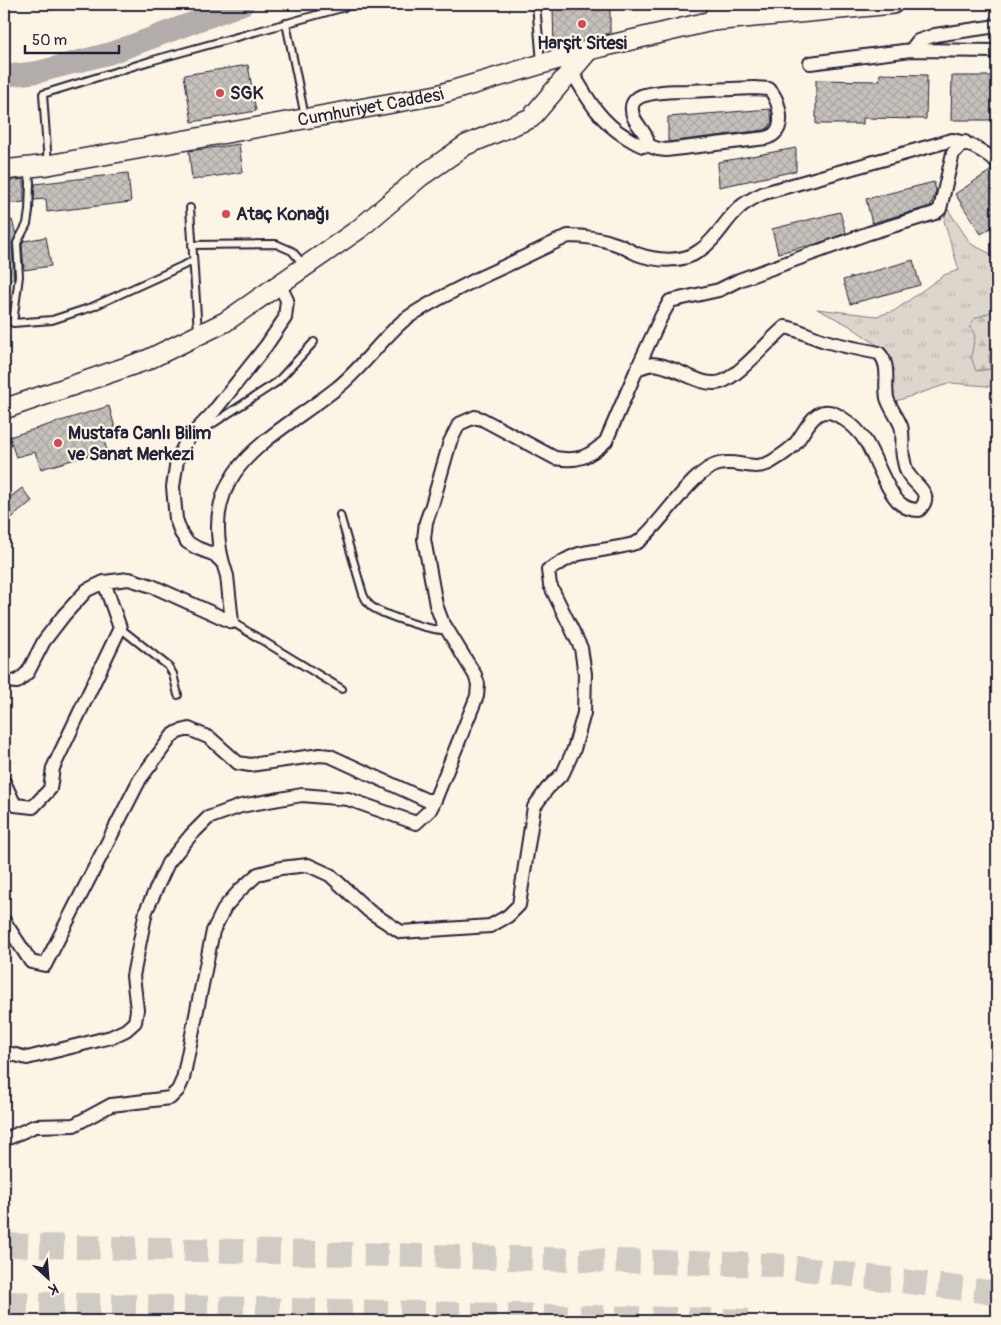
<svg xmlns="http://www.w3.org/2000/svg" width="1001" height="1325" font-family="Pangolin,sans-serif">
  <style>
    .grass { fill: url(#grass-tufts); stroke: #7f7c84 }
    .forest { fill: url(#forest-firs); stroke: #7f7c84 }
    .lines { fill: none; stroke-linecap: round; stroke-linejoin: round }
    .river { stroke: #b2adab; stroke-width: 22 }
    .building { fill: url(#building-cross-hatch); stroke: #22223b }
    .highway-tunnel { stroke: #d0cbc3; stroke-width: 24; stroke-dasharray: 24 12; stroke-linecap: butt }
    .lane-casing { stroke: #22223b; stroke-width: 10 }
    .street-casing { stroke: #22223b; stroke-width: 16 }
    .secondary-casing { stroke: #22223b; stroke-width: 22 }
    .lane { stroke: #fcf5e5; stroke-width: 6 }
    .street { stroke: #fcf5e5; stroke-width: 12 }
    .secondary { stroke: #fcf5e5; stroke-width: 19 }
    .poi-dot { fill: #d1495b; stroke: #fcf5e5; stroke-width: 2 }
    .labels { text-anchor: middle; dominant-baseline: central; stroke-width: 4.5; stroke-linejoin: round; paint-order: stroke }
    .poi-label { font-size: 18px; font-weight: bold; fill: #22223b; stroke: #fcf5e5; text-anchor: start }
    .street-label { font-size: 18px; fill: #22223b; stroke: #fcf5e5 }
  </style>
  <defs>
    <pattern id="grass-tufts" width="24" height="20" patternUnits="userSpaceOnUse" patternTransform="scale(1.25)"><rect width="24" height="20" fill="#dcd6cc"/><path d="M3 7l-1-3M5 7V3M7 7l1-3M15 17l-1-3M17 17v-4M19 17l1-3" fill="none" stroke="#bcb7b0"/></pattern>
    <pattern id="forest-firs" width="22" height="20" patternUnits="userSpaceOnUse" patternTransform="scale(1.25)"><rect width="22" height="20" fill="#dcd6cc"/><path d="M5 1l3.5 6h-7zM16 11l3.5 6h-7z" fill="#bcb7b0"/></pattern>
    <pattern id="building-cross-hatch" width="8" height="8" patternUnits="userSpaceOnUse" patternTransform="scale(1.25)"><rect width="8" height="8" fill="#c6c1bb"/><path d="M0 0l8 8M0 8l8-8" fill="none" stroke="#aaa6a2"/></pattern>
  </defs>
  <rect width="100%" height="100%" fill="#fcf5e5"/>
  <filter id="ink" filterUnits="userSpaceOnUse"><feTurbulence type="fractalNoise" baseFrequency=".02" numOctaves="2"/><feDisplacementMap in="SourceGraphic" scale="10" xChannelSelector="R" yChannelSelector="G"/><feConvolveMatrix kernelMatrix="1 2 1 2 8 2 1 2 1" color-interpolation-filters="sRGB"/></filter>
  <g filter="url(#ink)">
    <!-- grass -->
    <path class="grass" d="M 947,208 L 971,244 L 995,256 L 997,262 L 997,387 L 951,383 L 893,402 L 884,350 L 850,326 L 817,309 L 877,316 L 894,311 L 944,275 L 959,270 L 944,221 Z"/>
    <!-- forest -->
    <path class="forest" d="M 995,310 L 997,311 L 997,349 L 989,355 L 990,369 L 976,371 L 971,357 L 975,336 L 970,326 L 974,319 Z"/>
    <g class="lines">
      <!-- river -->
      <path class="river" d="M 4,76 L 38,72 L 111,53 L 243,4"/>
    </g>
    <!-- building -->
    <path class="building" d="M 576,4 L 610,4 L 610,33 L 554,49 L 553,8 Z
      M 248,65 L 256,111 L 192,122 L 184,75 Z
      M 880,74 L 927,75 L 926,119 L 863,118 L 863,124 L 816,124 L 816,80 L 879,81 Z
      M 952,76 L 997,76 L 997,120 L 951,120 Z
      M 770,109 L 772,122 L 768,128 L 764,130 L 668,142 L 668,117 Z
      M 239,144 L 243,172 L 192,180 L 189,151 Z
      M 796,148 L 796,171 L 719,187 L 718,162 Z
      M 993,169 L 997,177 L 997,224 L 981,234 L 955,194 Z
      M 128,173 L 131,202 L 47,212 L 46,199 L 34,200 L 35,184 Z
      M 24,179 L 24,202 L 7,204 L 6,195 L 4,195 L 4,181 Z
      M 934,182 L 936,191 L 931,206 L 872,223 L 866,199 Z
      M 840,212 L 846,233 L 816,244 L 778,253 L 772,229 Z
      M 12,220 L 16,235 L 12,243 L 14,279 L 4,282 L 4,222 Z
      M 46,237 L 51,266 L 24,270 L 22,244 L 24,241 Z
      M 913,260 L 920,285 L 850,304 L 843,280 Z
      M 109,406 L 115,428 L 101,432 L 107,450 L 41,469 L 35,452 L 16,457 L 9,437 Z
      M 22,488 L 32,501 L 4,524 L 4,502 Z"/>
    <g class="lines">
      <!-- highway-tunnel -->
      <path class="highway-tunnel" d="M 4,1245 L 773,1265 L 997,1293
        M 4,1303 L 758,1321"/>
      <defs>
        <path id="lane" d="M 536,4 L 541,63
          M 286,23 L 305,117
          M 48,164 L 43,94 L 150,61 L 356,4
          M 28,169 L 30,182 L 29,211 L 27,224 L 17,243 L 19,276 L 13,323 L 52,320 L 92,307 L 193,261
          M 190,208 L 198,332
          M 192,245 L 276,244 L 292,251 L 304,265
          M 203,430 L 277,382 L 314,342
          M 340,515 L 363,594 C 365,599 367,603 372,607 C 384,615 433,632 447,630
          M 232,622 L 342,689
          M 120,628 L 168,666 L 173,674 L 178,695"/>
        <path id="street" d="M 911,50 L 918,41 L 935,35 L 997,26
          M 810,63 L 911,50 L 997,51
          M 571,70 C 586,96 599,121 626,137 C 631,140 637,144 643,146 L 647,145 C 650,132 630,123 632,107 C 632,101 639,96 645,95 C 659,91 674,91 688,91 C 710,90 732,89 754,88 L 769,89 C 778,98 786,124 774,134 C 772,136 769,137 766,138 L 666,150 L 658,149 L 647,145
          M 637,369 L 661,317 L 670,301 L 719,290 L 739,280 L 869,233 L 935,213 L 940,209 L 953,153 L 965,142
          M 223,563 C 197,467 274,438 337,388 C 361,369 379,342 403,321 C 425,304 451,293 475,280 C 506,266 537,251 568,236 C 585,236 600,238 616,244 C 623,246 630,251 637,254 C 656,261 683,263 699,251 C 716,240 724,222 738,209 C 745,202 755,197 764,193 L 952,140 C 970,143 983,151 997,162
          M 4,681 L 17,682 L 28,672 L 44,641 L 64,615 L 87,590 L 104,582 L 129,579 L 152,586 L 232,622 L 227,576 L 223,563 L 215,555 L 197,548 L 187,542 L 181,533 L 176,519 L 173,487 L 177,460 L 187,440 L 211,415 L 266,346 L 285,318 L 287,300 L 279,284
          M 4,782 L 15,805 L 33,807 L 50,789 L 53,768 L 120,628 L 104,582
          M 4,921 L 31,962 L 45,965 L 140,779 L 172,736 L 178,732 L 189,729 L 210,738 L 238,763 L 250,765 L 320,755 L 330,756 L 426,800 L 435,800
          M 4,1052 L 27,1058 L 111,1037 L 126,1030 L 135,1022 L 137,1010 L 133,976 L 146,911 L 168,863 L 191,835 L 208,818 L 241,806 L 302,795 L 348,799 L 416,823 L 430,810 L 435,800 L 477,696 L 478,684 L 475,675 L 442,621 L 436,605 L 424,539 L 426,522 L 432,505 L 450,442 L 459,424 L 475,417 L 482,419 L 555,458 C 578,462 589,457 606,441 L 637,369 C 644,366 651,363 659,365 C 678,368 703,388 721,382 C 739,376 768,341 785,327 C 798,329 809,336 822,340 C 840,346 860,349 879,353 C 891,366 884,382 887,398 C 890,408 897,416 901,426 C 904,435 901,447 903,457 C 904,461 905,468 907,472 C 914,486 936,493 919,510 C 913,510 907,509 901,504 C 888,495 876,458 866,442 C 860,432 852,424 842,418 C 816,399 808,428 795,444 C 789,451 779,457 771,462 C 753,472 737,459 719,464 C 693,469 661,525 638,542 C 630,547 590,551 579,554 C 568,557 558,565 548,570 L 550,585 L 581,648 L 585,674 L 584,713 L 574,749 L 563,773 L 547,789 L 534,807 L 519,905 L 508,916 L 490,926 L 401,932 L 369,911 L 330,875 L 308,865 L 281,868 L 258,874 L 240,890 L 225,907 L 213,931 L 183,1079 L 178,1090 L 170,1098 L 111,1105 L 74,1125 L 35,1126 L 4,1140"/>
        <g id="secondary">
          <path d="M 712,21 L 893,4"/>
          <path id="s1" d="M 4,170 L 48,165 L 437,95 L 589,50 L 712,21 L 721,4"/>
          <path d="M 4,409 L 147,360 L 225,322 L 359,229 L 420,177 L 466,145 L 531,118 L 588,51"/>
        </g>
      </defs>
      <!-- lane casing -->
      <use href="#lane" class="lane-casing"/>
      <!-- street casing -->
      <use href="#street" class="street-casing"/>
      <!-- secondary casing -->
      <use href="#secondary" class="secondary-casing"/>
      <!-- lane -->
      <use href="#lane" class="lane"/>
      <!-- street -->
      <use href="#street" class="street"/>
      <!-- secondary -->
      <use href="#secondary" class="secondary"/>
    </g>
  </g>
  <!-- markers -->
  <g class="poi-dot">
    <circle cx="582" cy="24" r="5"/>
    <circle cx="220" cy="93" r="5"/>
    <circle cx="226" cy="214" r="5"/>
    <circle cx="58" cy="443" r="5"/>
  </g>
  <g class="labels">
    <!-- poi labels -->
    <g class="poi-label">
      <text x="582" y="43" text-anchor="middle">Harşit Sitesi</text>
      <text x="230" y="93">SGK</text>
      <text x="236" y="214">Ataç Konağı</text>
      <text x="68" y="433">Mustafa Canlı Bilim<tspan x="68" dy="21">ve Sanat Merkezi</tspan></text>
    </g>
    <!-- street labels -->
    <g class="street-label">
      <text stroke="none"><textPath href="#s1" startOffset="372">Cumhuriyet Caddesi</textPath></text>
    </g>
  </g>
  <!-- margin -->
  <rect width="1001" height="1325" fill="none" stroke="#fcf5e5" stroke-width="20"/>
  <rect x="10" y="10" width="981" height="1305" fill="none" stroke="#22223b" stroke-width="2" filter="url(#ink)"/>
  <!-- north arrow -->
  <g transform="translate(48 1278) rotate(154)" stroke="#fcf5e5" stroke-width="4" paint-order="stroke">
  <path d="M0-4L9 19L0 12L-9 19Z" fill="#22223b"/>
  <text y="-8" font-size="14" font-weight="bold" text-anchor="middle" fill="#22223b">K</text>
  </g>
  <!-- scale -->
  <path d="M25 45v8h94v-8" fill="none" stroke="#22223b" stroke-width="2.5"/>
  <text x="32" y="45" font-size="15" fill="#22223b" stroke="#fcf5e5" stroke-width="4" paint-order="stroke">50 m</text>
</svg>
